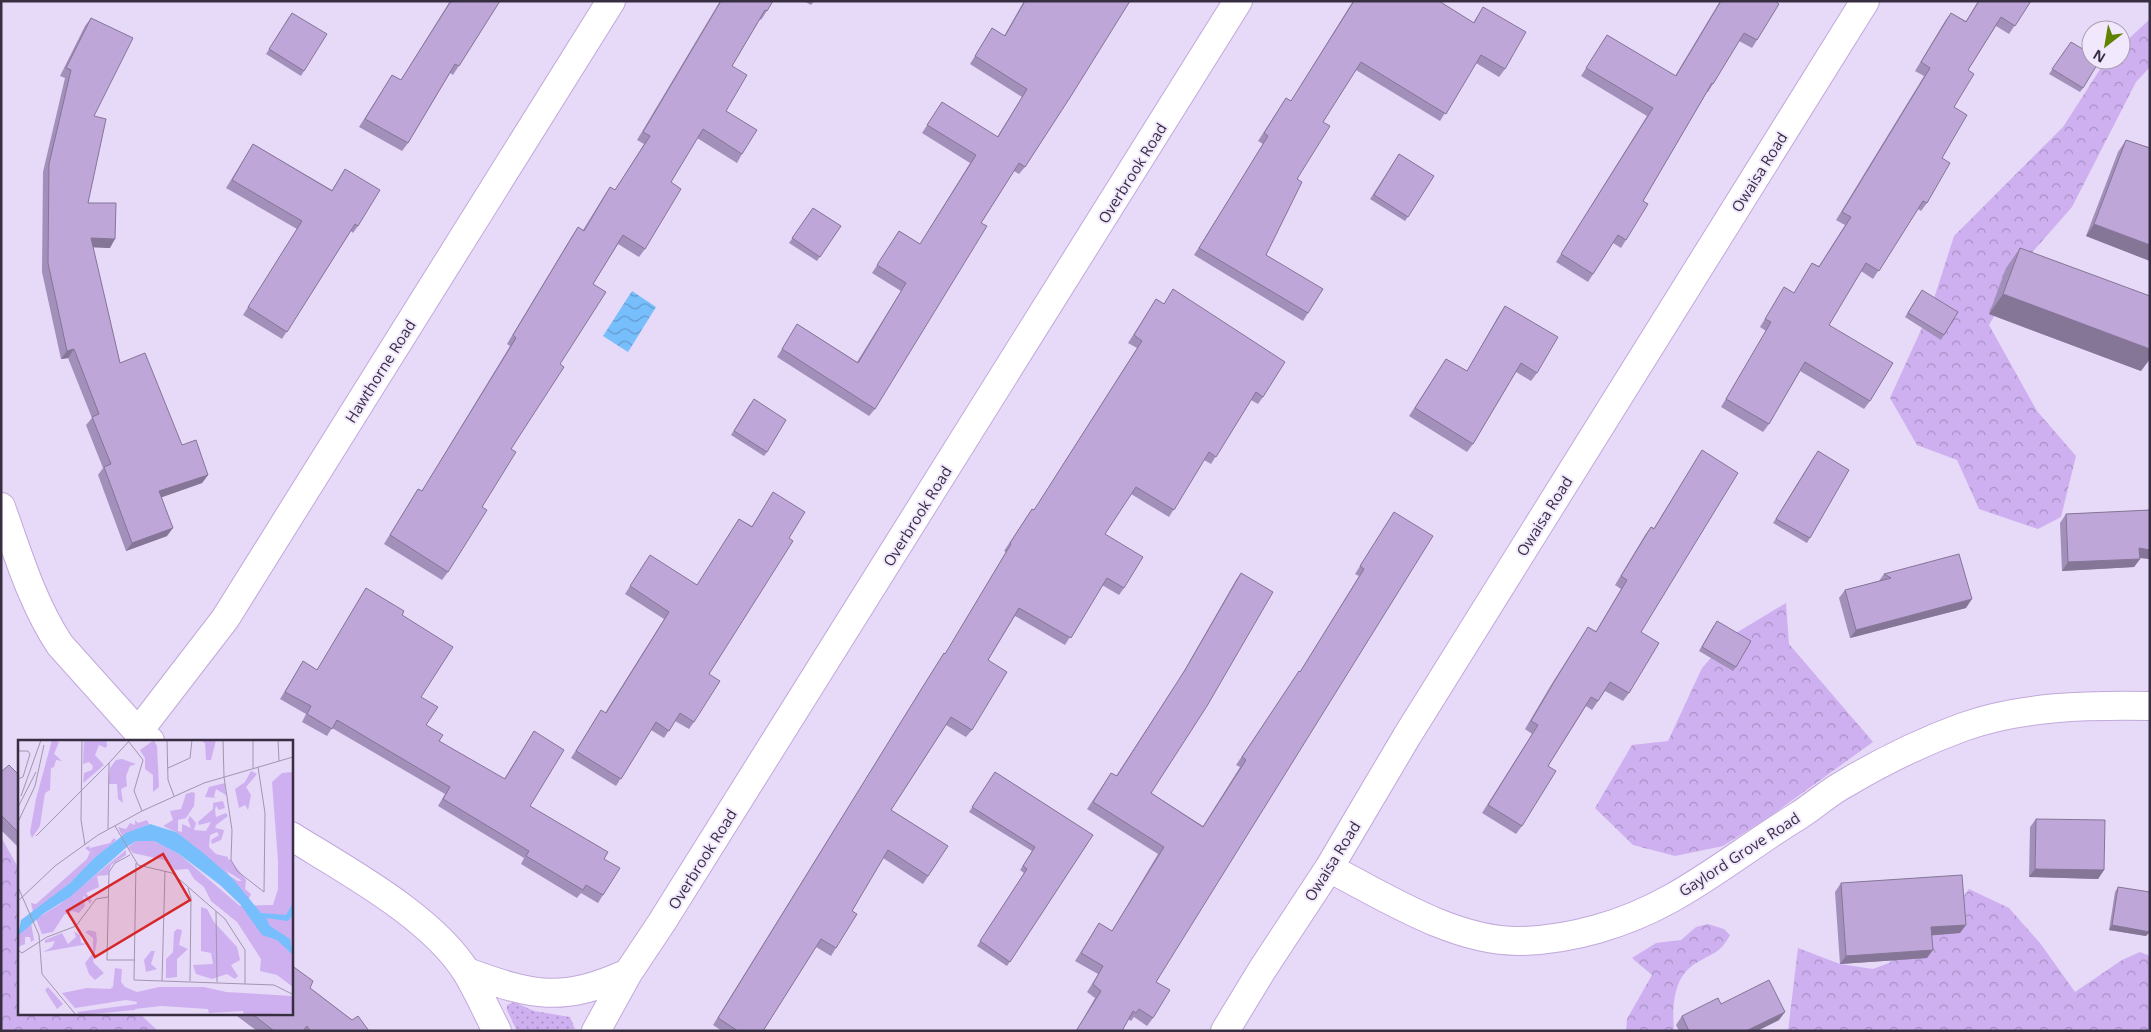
<svg xmlns="http://www.w3.org/2000/svg" width="2151" height="1032" font-family="'Open Sans',sans-serif">
  <style>
    .green { fill: url(#green-dots) }
    .forest { fill: url(#forest-crowns) }
    .water { fill: url(#water-waves) }
    .lines { fill: none; stroke-linecap: round; stroke-linejoin: round }
    .minor-casing { stroke: #c1a9db; stroke-width: 30 }
    .minor { stroke: #fff; stroke-width: 28 }
    .wall { fill: #a390ba }
    .shaded-wall { fill: #857597 }
    .building { fill: #bea7d8; stroke: #857597 }
    .labels { text-anchor: middle; dominant-baseline: central; stroke-width: 4; stroke-linejoin: round; paint-order: stroke }
    .street-label { font-size: 15px; fill: #382e42; stroke: #f2e8fd }
    .inset-road { fill: none; stroke: #a195af; stroke-width: 1 }
    .view { fill: #d62828; fill-opacity: 0.15; stroke: #d62828; stroke-width: 2.5 }
    .inset-edge { fill: none; stroke: #382e42; stroke-width: 2.5 }
  </style>
  <defs>
    <pattern id="green-dots" width="8" height="8" patternUnits="userSpaceOnUse" patternTransform="scale(1.25)"><rect width="8" height="8" fill="#ceb0f0"/><path d="M2 2h.1M6 6h.1" fill="none" stroke="#a890c4" stroke-width="1.8" stroke-linecap="round"/></pattern>
    <pattern id="forest-crowns" width="20" height="18" patternUnits="userSpaceOnUse" patternTransform="scale(1.25)"><rect width="20" height="18" fill="#ceb0f0"/><path d="M2 6a3 3 0 1 1 6 0M12 15a3 3 0 1 1 6 0" fill="none" stroke="#a890c4"/></pattern>
    <pattern id="water-waves" width="16" height="10" patternUnits="userSpaceOnUse" patternTransform="scale(1.25)"><rect width="16" height="10" fill="#77befc"/><path d="M0 5q4-4 8 0t8 0" fill="none" stroke="#639bce"/></pattern>
  </defs>
  <rect width="100%" height="100%" fill="#e7d9f8"/>
  <!-- green -->
  <path class="green" d="M 514,1002 L 534,1011 L 570,1017 L 575,1029 L 517,1031 L 507,1010 L 507,1005 Z"/>
  <!-- forest -->
  <path class="forest" d="M 2150,19 L 2150,67 L 2136,82 L 2072,207 L 2028,257 L 1989,325 L 2037,411 L 2076,456 L 2061,517 L 2038,529 L 1979,509 L 1957,460 L 1917,445 L 1890,398 L 1931,308 L 1954,236 L 2063,127 L 2106,60 L 2121,60 L 2121,46 Z
    M 1786,603 L 1789,644 L 1873,742 L 1769,817 L 1723,846 L 1675,856 L 1633,845 L 1595,808 L 1632,745 L 1668,741 L 1702,668 L 1731,636 Z
    M 1,837 L 19,869 L 19,1013 L 139,1013 L 158,1031 L 1,1031 Z
    M 1969,889 L 2009,908 L 2040,943 L 2075,992 L 2122,960 L 2140,952 L 2150,956 L 2150,1031 L 1788,1031 L 1798,948 L 1840,964 L 1873,969 L 1889,963 L 1942,926 Z
    M 1708,924 L 1724,929 L 1730,935 C 1720,953 1715,952 1698,962 C 1673,975 1672,1006 1674,1031 L 1626,1031 L 1627,1019 L 1652,975 L 1632,958 L 1656,943 L 1681,940 L 1696,927 Z"/>
  <!-- water -->
  <path class="water" d="M 632,291 L 656,307 L 628,352 L 603,336 Z"/>
  <g class="lines">
    <defs>
      <path id="minor" d="M 1,507 C 18,554 32,603 60,645 L 138,732 L 150,741
        M 138,732 L 225,619 L 611,1
        M 291,836 C 347,871 433,917 467,973 C 478,991 487,1012 497,1031
        M 1329,868 C 1385,897 1455,942 1520,941 C 1571,940 1625,924 1670,899 C 1714,875 1755,842 1798,816 C 1814,806 1829,792 1846,783 C 1883,761 1922,742 1963,727 C 2022,706 2088,705 2150,706
        M 467,972 C 533,996 562,1003 628,973
        M 596,1031 L 628,973 L 662,922 L 1238,1
        M 1225,1031 L 1262,970 L 1329,868 L 1407,736 L 1865,1"/>
    </defs>
    <!-- minor casing -->
    <use href="#minor" class="minor-casing"/>
    <!-- minor -->
    <use href="#minor" class="minor"/>
  </g>
  <!-- wall -->
  <path class="wall" d="M 450,1 L 500,1 L 453,75 L 450,73 L 408,143 L 402,151 L 359,127 L 392,75 L 401,80 Z
    M 720,1 L 773,1 L 761,20 L 760,19 L 732,66 L 726,111 L 742,154 L 737,163 L 697,138 L 671,182 L 645,249 L 639,257 L 618,244 L 593,284 L 560,364 L 511,449 L 482,507 L 448,572 L 442,580 L 384,544 L 418,489 L 422,491 L 510,346 L 507,344 L 572,236 L 578,227 L 583,230 L 604,196 L 610,187 L 615,190 L 644,144 L 637,140 Z
    M 804,1 L 814,1 L 811,5 Z
    M 1024,1 L 1130,1 L 1025,167 L 1019,174 L 1014,171 L 981,223 L 875,409 L 869,416 L 777,357 L 797,324 L 857,362 L 901,291 L 872,273 L 899,231 L 920,244 L 970,163 L 922,133 L 942,102 L 997,137 L 1022,97 L 970,64 L 992,28 L 1004,36 Z
    M 1353,1 L 1439,1 L 1473,23 L 1483,7 L 1505,69 L 1499,77 L 1476,63 L 1440,121 L 1356,70 L 1323,122 L 1297,179 L 1266,255 L 1308,313 L 1303,321 L 1194,255 L 1263,144 L 1258,141 L 1286,98 L 1291,101 Z
    M 1720,1 L 1775,1 L 1757,40 L 1752,48 L 1739,41 L 1713,84 L 1708,92 L 1707,92 L 1643,201 L 1626,240 L 1621,248 L 1613,243 L 1588,282 L 1556,262 L 1647,116 L 1581,76 L 1607,35 L 1675,76 Z
    M 1978,1 L 2031,1 L 2009,34 L 1996,26 L 1968,70 L 1954,107 L 1942,158 L 1927,203 L 1921,211 L 1918,209 L 1873,279 L 1861,271 L 1829,325 L 1870,401 L 1864,409 L 1800,371 L 1769,424 L 1763,432 L 1721,407 L 1766,331 L 1760,327 L 1784,287 L 1794,293 L 1812,263 L 1819,266 L 1845,225 L 1836,220 L 1924,76 L 1915,71 L 1945,21 L 1951,13 L 1966,21 Z
    M 289,17 L 304,71 L 301,76 L 266,54 Z
    M 91,18 L 94,116 L 88,203 L 110,248 L 93,247 L 120,363 L 182,445 L 208,475 L 202,483 L 162,497 L 167,536 L 126,551 L 98,475 L 103,468 L 86,425 L 92,418 L 68,358 L 61,359 L 42,272 L 43,172 L 65,78 L 60,76 L 85,26 Z
    M 2071,42 L 2083,88 L 2080,92 L 2049,74 Z
    M 2126,140 L 2150,148 L 2150,261 L 2086,236 L 2118,152 Z
    M 253,144 L 332,190 L 345,169 L 358,226 L 353,233 L 351,231 L 282,339 L 243,315 L 297,229 L 226,188 Z
    M 1399,154 L 1434,176 L 1405,221 L 1370,199 Z
    M 813,208 L 841,226 L 817,261 L 789,243 Z
    M 2020,248 L 2141,371 L 1989,314 L 2006,268 Z
    M 1173,289 L 1263,397 L 1258,404 L 1251,400 L 1211,464 L 1204,460 L 1169,517 L 1131,494 L 1105,534 L 1124,588 L 1119,595 L 1102,585 L 1065,645 L 1015,616 L 988,660 L 972,730 L 966,737 L 946,725 L 891,810 L 948,846 L 923,884 L 883,858 L 852,911 L 836,948 L 831,956 L 816,947 L 763,1031 L 722,1031 L 713,1025 L 917,696 L 939,661 L 944,653 L 945,654 L 1006,552 L 1004,551 L 1032,509 L 1034,510 L 1137,348 L 1128,343 L 1156,299 L 1164,304 Z
    M 1919,294 L 1958,312 L 1941,340 L 1905,317 Z
    M 1505,306 L 1537,373 L 1531,381 L 1516,372 L 1473,444 L 1467,452 L 1409,416 L 1446,359 L 1467,371 L 1499,315 Z
    M 750,404 L 767,452 L 764,456 L 731,435 Z
    M 1702,450 L 1641,632 L 1629,693 L 1623,701 L 1605,691 L 1592,710 L 1586,706 L 1548,766 L 1522,826 L 1516,834 L 1482,813 L 1532,734 L 1525,729 L 1551,685 L 1588,627 L 1596,631 L 1621,589 L 1615,585 L 1645,535 L 1651,527 L 1654,528 Z
    M 1815,455 L 1810,538 L 1807,543 L 1773,523 Z
    M 773,492 L 789,538 L 709,674 L 694,722 L 689,729 L 675,721 L 664,738 L 651,730 L 616,786 L 571,758 L 601,710 L 605,713 L 664,619 L 625,594 L 645,562 L 697,585 L 739,519 L 752,526 Z
    M 2150,510 L 2150,559 L 2139,558 L 2140,559 L 2134,567 L 2062,571 L 2060,523 L 2066,514 Z
    M 1394,512 L 1156,982 L 1153,1018 L 1147,1026 L 1134,1017 L 1131,1021 L 1128,1019 L 1122,1031 L 1076,1031 L 1095,998 L 1087,992 L 1098,974 L 1075,961 L 1099,923 L 1112,931 L 1158,854 L 1087,809 L 1111,773 L 1116,776 L 1180,678 L 1236,580 L 1241,573 L 1151,793 L 1203,826 L 1240,767 L 1236,765 L 1294,679 L 1300,672 L 1359,576 L 1355,574 Z
    M 1884,574 L 1966,608 L 1850,638 L 1839,598 L 1845,590 L 1879,581 Z
    M 366,588 L 402,615 L 421,697 L 426,725 L 439,741 L 504,779 L 534,731 L 530,806 L 604,859 L 603,895 L 598,903 L 581,893 L 577,898 L 521,864 L 524,858 L 438,806 L 445,794 L 332,728 L 327,736 L 302,722 L 306,714 L 280,699 L 303,661 L 317,670 Z
    M 1714,625 L 1736,667 L 1733,671 L 1699,651 Z
    M 1,772 L 19,775 L 19,848 L 1,830 Z
    M 995,772 L 1093,835 L 1007,966 L 977,946 L 1024,873 L 1020,870 L 1032,851 L 969,812 Z
    M 2036,819 L 2104,870 L 2098,879 L 2029,877 L 2030,827 Z
    M 1841,883 L 1960,933 L 1932,935 L 1927,958 L 1840,964 L 1835,892 Z
    M 2118,887 L 2146,936 L 2109,930 L 2115,892 Z
    M 310,988 L 352,1020 L 369,1031 L 257,1031 L 233,1013 L 291,1013 Z
    M 1721,1004 L 1779,1020 L 1757,1031 L 1679,1031 L 1676,1025 L 1682,1016 Z"/>
  <!-- shaded-wall -->
  <path class="shaded-wall" d="M 2094,224 L 2150,245 L 2150,261 L 2086,236 Z
    M 91,238 L 115,239 L 110,248 L 85,247 Z
    M 2003,294 L 2150,349 L 2150,359 L 2141,371 L 1989,314 Z
    M 74,349 L 68,358 L 61,359 L 67,351 Z
    M 208,475 L 202,483 L 154,500 L 159,491 Z
    M 173,528 L 167,536 L 126,551 L 132,543 Z
    M 2139,548 L 2150,550 L 2150,559 L 2133,557 Z
    M 2140,559 L 2134,567 L 2062,571 L 2068,562 Z
    M 1972,599 L 1966,608 L 1850,638 L 1856,630 Z
    M 2035,869 L 2104,870 L 2098,879 L 2029,877 Z
    M 1966,925 L 1960,933 L 1925,936 L 1931,927 Z
    M 2112,925 L 2150,932 L 2146,936 L 2109,930 Z
    M 1933,950 L 1927,958 L 1840,964 L 1846,956 Z
    M 1785,1012 L 1779,1020 L 1757,1031 L 1746,1031 Z"/>
  <!-- building -->
  <path class="building" d="M 451,1 L 500,1 L 459,66 L 455,64 L 408,143 L 365,119 L 392,75 L 401,80 Z
    M 721,1 L 773,1 L 767,11 L 765,10 L 732,66 L 747,75 L 726,111 L 757,130 L 742,154 L 703,129 L 671,182 L 681,189 L 645,249 L 623,235 L 593,284 L 606,292 L 560,364 L 564,367 L 511,449 L 516,452 L 482,507 L 487,510 L 448,572 L 390,535 L 418,489 L 422,491 L 516,338 L 513,335 L 578,227 L 584,231 L 610,187 L 615,190 L 650,136 L 643,132 Z
    M 1025,1 L 1130,1 L 1071,96 L 1025,167 L 1019,163 L 981,223 L 987,226 L 875,409 L 782,349 L 797,324 L 858,363 L 906,283 L 877,265 L 899,231 L 920,244 L 976,155 L 927,125 L 942,102 L 998,137 L 1027,89 L 975,56 L 992,28 L 1005,36 Z
    M 1354,1 L 1439,1 L 1474,23 L 1483,7 L 1526,32 L 1505,69 L 1481,55 L 1446,114 L 1361,62 L 1323,122 L 1330,126 L 1297,179 L 1302,182 L 1266,255 L 1323,289 L 1308,313 L 1199,248 L 1268,136 L 1264,133 L 1286,98 L 1291,101 Z
    M 1721,1 L 1775,1 L 1779,4 L 1757,40 L 1744,33 L 1713,84 L 1712,83 L 1643,201 L 1648,204 L 1626,240 L 1618,235 L 1593,274 L 1561,254 L 1653,108 L 1586,68 L 1607,35 L 1676,76 Z
    M 1979,1 L 2031,1 L 2015,26 L 2001,17 L 1968,70 L 1974,74 L 1954,107 L 1967,115 L 1942,158 L 1950,163 L 1927,203 L 1923,201 L 1879,271 L 1866,263 L 1829,325 L 1893,363 L 1870,401 L 1805,362 L 1769,424 L 1726,399 L 1771,322 L 1765,319 L 1784,287 L 1794,293 L 1812,263 L 1819,267 L 1851,217 L 1842,212 L 1930,68 L 1921,62 L 1951,13 L 1966,22 Z
    M 292,13 L 327,34 L 304,71 L 269,49 Z
    M 91,18 L 133,38 L 94,116 L 106,119 L 88,203 L 116,203 L 115,239 L 91,238 L 120,363 L 145,353 L 182,445 L 196,440 L 208,475 L 159,491 L 173,528 L 132,543 L 104,467 L 111,464 L 92,417 L 99,414 L 74,349 L 67,351 L 48,263 L 49,164 L 71,70 L 66,68 Z
    M 2071,42 L 2091,54 L 2091,60 L 2100,60 L 2083,88 L 2052,69 Z
    M 2126,140 L 2150,148 L 2150,245 L 2094,224 Z
    M 253,144 L 332,191 L 345,169 L 380,190 L 358,226 L 355,224 L 287,332 L 248,307 L 302,221 L 232,180 Z
    M 1399,154 L 1434,176 L 1408,217 L 1374,195 Z
    M 813,208 L 841,226 L 820,257 L 792,238 Z
    M 2020,248 L 2150,296 L 2150,349 L 2003,294 Z
    M 1173,289 L 1285,362 L 1263,397 L 1256,392 L 1216,457 L 1209,452 L 1174,510 L 1136,487 L 1105,534 L 1143,557 L 1124,588 L 1107,578 L 1071,638 L 1019,608 L 988,660 L 1007,672 L 972,730 L 951,717 L 891,810 L 948,846 L 928,876 L 888,850 L 852,911 L 857,914 L 836,948 L 821,939 L 763,1031 L 738,1031 L 718,1018 L 922,688 L 944,653 L 945,654 L 1011,544 L 1010,543 L 1032,509 L 1034,510 L 1142,341 L 1134,335 L 1156,299 L 1164,304 Z
    M 1922,290 L 1958,312 L 1944,335 L 1908,313 Z
    M 1505,306 L 1558,337 L 1537,373 L 1521,363 L 1473,444 L 1415,408 L 1446,359 L 1467,371 Z
    M 754,399 L 786,420 L 767,452 L 734,431 Z
    M 1702,450 L 1738,473 L 1641,632 L 1659,643 L 1629,693 L 1610,682 L 1598,701 L 1591,697 L 1548,766 L 1556,771 L 1522,826 L 1488,805 L 1538,725 L 1531,721 L 1557,677 L 1588,627 L 1596,632 L 1627,580 L 1621,576 L 1651,527 L 1654,529 Z
    M 1818,451 L 1849,470 L 1810,538 L 1776,519 Z
    M 773,492 L 805,512 L 789,538 L 793,541 L 709,674 L 720,681 L 694,722 L 680,713 L 669,731 L 656,722 L 621,779 L 576,751 L 601,710 L 606,713 L 669,612 L 630,586 L 650,555 L 697,585 L 739,519 L 752,527 Z
    M 2150,510 L 2150,550 L 2139,548 L 2140,559 L 2068,562 L 2066,514 Z
    M 1394,512 L 1433,536 L 1156,982 L 1170,990 L 1153,1018 L 1139,1009 L 1136,1013 L 1133,1011 L 1122,1031 L 1076,1031 L 1101,991 L 1093,984 L 1103,966 L 1081,953 L 1099,923 L 1112,931 L 1164,847 L 1093,802 L 1111,773 L 1117,776 L 1185,670 L 1241,573 L 1273,592 L 1207,706 L 1151,793 L 1203,827 L 1246,760 L 1242,757 L 1299,671 L 1300,672 L 1364,569 L 1360,566 Z
    M 1959,554 L 1972,599 L 1856,630 L 1845,590 L 1891,578 L 1884,574 Z
    M 366,588 L 404,611 L 402,615 L 453,647 L 421,697 L 438,707 L 426,725 L 443,735 L 439,741 L 505,779 L 534,731 L 564,750 L 530,806 L 608,852 L 604,859 L 620,868 L 603,895 L 586,885 L 583,890 L 526,856 L 529,851 L 443,799 L 450,787 L 337,720 L 332,729 L 307,714 L 311,706 L 285,692 L 303,661 L 317,670 Z
    M 1717,621 L 1751,641 L 1736,667 L 1702,647 Z
    M 9,765 L 19,775 L 19,833 L 1,815 L 1,772 Z
    M 995,772 L 1093,835 L 1010,962 L 980,941 L 1027,869 L 1023,866 L 1035,847 L 972,807 Z
    M 2036,819 L 2105,820 L 2104,870 L 2035,869 Z
    M 1962,875 L 1966,925 L 1931,927 L 1933,950 L 1846,956 L 1841,883 Z
    M 2118,887 L 2150,892 L 2150,932 L 2112,925 Z
    M 291,965 L 313,981 L 310,988 L 352,1020 L 358,1016 L 369,1031 L 310,1031 L 307,1026 L 303,1031 L 274,1031 L 251,1013 L 291,1013 Z
    M 1769,980 L 1785,1012 L 1746,1031 L 1689,1031 L 1682,1016 L 1718,998 L 1721,1004 Z"/>
  <g class="labels">
    <!-- street labels -->
    <g class="street-label">
      <text transform="translate(1759 172) rotate(-58)">Owaisa Road</text>
      <text transform="translate(1132 173) rotate(-58)">Overbrook Road</text>
      <text transform="translate(380 371) rotate(-58)">Hawthorne Road</text>
      <text transform="translate(917 516) rotate(-58)">Overbrook Road</text>
      <text transform="translate(1544 516) rotate(-58)">Owaisa Road</text>
      <text transform="translate(1739 854) rotate(-33)">Gaylord Grove Road</text>
      <text transform="translate(702 859) rotate(-58)">Overbrook Road</text>
      <text transform="translate(1332 861) rotate(-58)">Owaisa Road</text>
    </g>
  </g>
  <!-- overview -->
  <g transform="translate(18 740)">
    <rect width="275" height="275" fill="#e7d9f8"/>
    <path d="M 96,98 L 98,100 L 92,106 L 76,118 L 72,108 L 92,103 ZM 212,119 L 228,140 L 226,142 L 210,132 L 204,123 ZM 30,247 L 45,264 L 39,269 L 27,250 ZM 119,264 L 117,270 L 63,275 L 59,272 Z" fill="#ceb0f0"/>
    <path d="M 34,0 L 41,2 L 36,14 L 44,21 L 38,20 L 36,27 L 33,28 L 32,50 L 27,53 L 22,86 L 14,98 L 12,92 L 18,59 ZM 66,0 L 88,0 L 89,5 L 88,8 L 81,5 L 77,15 L 86,25 L 65,43 L 66,33 L 74,30 L 75,26 L 71,22 L 65,24 ZM 136,0 L 139,6 L 141,47 L 135,52 L 135,35 L 127,29 L 127,18 L 122,10 ZM 181,0 L 198,0 L 193,20 L 188,20 L 187,3 ZM 104,19 L 118,24 L 112,26 L 108,36 L 109,46 L 103,49 L 105,63 L 100,59 L 99,44 L 90,44 L 92,28 L 98,20 ZM 233,31 L 239,34 L 228,47 L 233,55 L 230,70 L 227,65 L 221,68 L 217,49 L 227,42 ZM 275,32 L 275,247 L 259,235 L 242,231 L 243,219 L 219,182 L 193,161 L 186,147 L 176,139 L 170,129 L 157,130 L 146,120 L 115,113 L 110,107 L 118,101 L 136,101 L 161,114 L 222,166 L 255,165 L 260,149 L 260,121 L 254,42 L 264,33 ZM 207,43 L 208,55 L 198,49 L 196,57 L 199,58 L 187,57 L 191,47 ZM 174,52 L 177,53 L 176,66 L 168,78 L 160,80 L 160,91 L 164,92 L 164,84 L 173,88 L 170,80 L 172,76 L 178,83 L 176,90 L 188,91 L 193,82 L 181,85 L 180,82 L 195,69 L 195,63 L 205,61 L 207,68 L 201,70 L 198,66 L 197,70 L 198,77 L 208,73 L 210,76 L 198,85 L 197,88 L 206,90 L 205,94 L 203,100 L 194,104 L 193,100 L 201,95 L 199,92 L 192,95 L 191,107 L 198,114 L 210,117 L 210,122 L 205,123 L 211,135 L 220,141 L 228,140 L 227,149 L 233,154 L 230,161 L 214,138 L 158,92 L 145,86 L 155,80 L 152,71 L 163,69 L 168,54 ZM 117,80 L 120,83 L 129,80 L 131,84 L 104,96 L 100,87 L 108,89 L 112,83 L 117,85 ZM 71,106 L 76,118 L 52,143 L 15,172 L 13,163 L 18,164 L 69,119 L 72,112 L 67,108 ZM 108,110 L 108,115 L 93,125 L 90,135 L 79,136 L 81,147 L 68,153 L 74,161 L 72,164 L 65,155 L 67,166 L 61,173 L 54,171 L 46,175 L 35,192 L 24,194 L 18,179 L 42,164 ZM 183,167 L 189,169 L 196,182 L 219,207 L 222,220 L 213,225 L 220,236 L 217,239 L 209,234 L 194,239 L 178,234 L 175,225 L 195,224 L 193,213 L 183,211 ZM 13,183 L 16,200 L 13,202 L 12,197 L 7,197 L 7,204 L 0,207 L 0,196 ZM 159,189 L 164,190 L 161,205 L 170,209 L 159,219 L 159,237 L 150,238 L 148,238 L 148,219 L 155,212 L 156,192 ZM 71,190 L 78,192 L 79,201 L 75,222 L 86,233 L 77,240 L 71,234 L 67,223 L 75,213 L 75,198 L 67,192 ZM 56,191 L 62,195 L 63,203 L 70,204 L 25,212 L 34,207 L 37,201 L 27,203 L 27,200 L 44,193 L 50,204 L 58,197 ZM 133,211 L 137,211 L 133,224 L 139,229 L 128,232 L 126,220 ZM 97,228 L 104,229 L 103,242 L 107,247 L 119,252 L 141,247 L 186,247 L 208,252 L 275,256 L 275,273 L 226,275 L 225,271 L 191,273 L 190,269 L 143,266 L 117,269 L 119,262 L 108,260 L 57,268 L 44,253 L 69,248 L 92,249 L 95,247 Z" fill="#ceb0f0"/>
    <path d="M 132,84 L 158,92 L 184,112 L 214,138 L 243,173 L 268,175 L 275,163 L 274,176 L 270,181 L 248,178 L 252,186 L 272,199 L 275,215 L 259,200 L 244,195 L 222,164 L 202,145 L 161,114 L 136,101 L 118,101 L 110,106 L 52,157 L 25,174 L 0,196 L 3,180 L 52,143 L 76,118 L 108,93 Z" fill="#77befc"/>
    <path class="inset-road" d="M 64,0 L 63,80 L 67,105M 149,0 L 150,40 L 156,56M 205,0 L 206,37 L 214,90 L 213,120 L 219,131 L 246,152 L 247,73 L 240,27M 235,0 L 235,28M 260,0 L 261,21M 111,2 L 125,20 L 116,51 L 124,71M 0,11 L 10,11 L 12,14 L 5,37 L 0,39M 150,28 L 172,18 L 174,0M 3,56 L 23,0M 0,67 L 18,32M 0,82 L 17,46 L 26,5M 97,86 L 120,125 L 154,133 L 207,179 L 227,210 L 227,244M 90,89 L 91,23 L 112,0M 18,96 L 91,23M 112,115 L 97,123 L 91,132 L 89,220 L 117,220M 118,123 L 116,240 L 256,245 L 274,254M 0,147 L 21,195 L 24,234 L 58,275M 170,148 L 173,158 L 172,241M 0,161 L 37,126 L 80,95 L 124,71 L 186,43 L 275,17M 198,171 L 199,242M 0,210 L 4,213 L 29,197 L 58,186 L 78,159 L 90,157M 144,241 L 147,131"/>
    <path class="view" d="M 145,114 L 172,160 L 77,217 L 49,171 Z"/>
    <rect width="275" height="275" class="inset-edge"/>
  </g>
  <!-- border -->
  <rect width="2151" height="1032" fill="none" stroke="#382e42" stroke-width="5"/>
  <!-- north arrow -->
  <g transform="translate(2106 45) rotate(211)"><circle r="24" fill="#f2e8fd" stroke="#a89eb2"/>
  <path d="M0-4L9 19L0 12L-9 19Z" fill="#5f8300"/>
  <text y="-8" font-size="14" font-weight="bold" text-anchor="middle" fill="#382e42">N</text>
  </g>
</svg>
